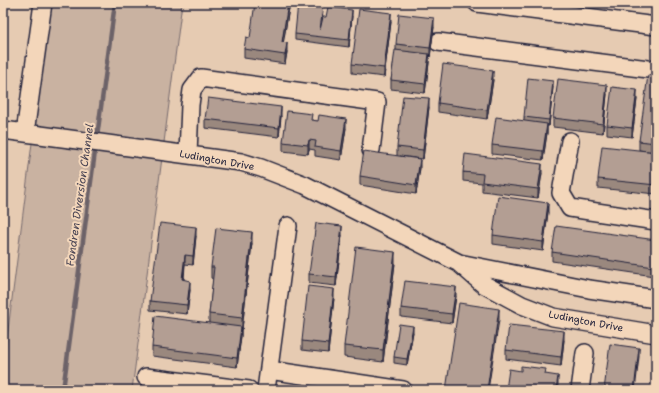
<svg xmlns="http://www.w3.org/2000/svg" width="659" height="393" font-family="'Shantell Sans',sans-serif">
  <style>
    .green { fill: #c9b2a1; stroke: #766a6e }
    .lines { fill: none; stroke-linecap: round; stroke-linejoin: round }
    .stream { stroke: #6c6268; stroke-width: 4.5 }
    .minor-casing { stroke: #22223b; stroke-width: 20 }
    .minor { stroke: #f3d6ba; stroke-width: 17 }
    .wall { fill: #9a887e; stroke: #22223b }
    .shaded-wall { fill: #7d6f67; stroke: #22223b }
    .building { fill: #b39e93; stroke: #22223b }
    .labels { text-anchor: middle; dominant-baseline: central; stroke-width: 4; stroke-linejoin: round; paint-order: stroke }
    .street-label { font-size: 10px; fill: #22223b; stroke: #f3d6ba }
    .water-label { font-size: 11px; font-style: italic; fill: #474252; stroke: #f3d6ba }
  </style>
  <rect width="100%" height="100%" fill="#e6cbb2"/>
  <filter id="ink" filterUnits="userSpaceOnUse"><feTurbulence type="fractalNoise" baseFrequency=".025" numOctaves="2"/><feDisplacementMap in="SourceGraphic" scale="8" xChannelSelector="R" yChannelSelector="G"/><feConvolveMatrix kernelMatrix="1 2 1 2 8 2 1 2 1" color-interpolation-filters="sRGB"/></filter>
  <g filter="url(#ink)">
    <!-- green -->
    <path class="green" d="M 50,3 L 182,3 L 132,390 L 3,390 L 3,369 Z"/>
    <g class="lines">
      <!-- stream -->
      <path class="stream" d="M 63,390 L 115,3"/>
      <defs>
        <path id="minor" d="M 477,3 L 656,26
          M 438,42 L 656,70
          M 3,130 L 241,162 L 261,168 L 305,185 L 459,263 L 589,289 L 656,299
          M 25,133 L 43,3
          M 570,141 L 561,193 L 570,208 L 656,221
          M 188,154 L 190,105 L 192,90 L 201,78 L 377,102 L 371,150
          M 460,264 L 483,284 L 522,305 L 553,317 L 656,334
          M 269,370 L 403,390
          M 146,377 L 249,390
          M 266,390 L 288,226
          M 580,390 L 585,353"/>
      </defs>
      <!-- minor casing -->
      <use href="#minor" class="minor-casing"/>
      <!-- minor -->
      <use href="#minor" class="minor"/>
    </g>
    <!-- wall -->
    <path class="wall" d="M 289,3 L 289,8 L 283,43 L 287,52 L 285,64 L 244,58 L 244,49 L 250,38 Z
      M 323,12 L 322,20 L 326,17 L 352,16 L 349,47 L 295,40 L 295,34 Z
      M 391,22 L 384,77 L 352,73 L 352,64 Z
      M 434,27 L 430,57 L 429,57 L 429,63 L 425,93 L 391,89 L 391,80 L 396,50 L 396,44 Z
      M 656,76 L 656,152 L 639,150 L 639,141 Z
      M 493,80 L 487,119 L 438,112 L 438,103 Z
      M 553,87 L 549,126 L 547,126 L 547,133 L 543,160 L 492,154 L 492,145 L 524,121 L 524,117 Z
      M 607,94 L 603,133 L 553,127 L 553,118 Z
      M 637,99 L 632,137 L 607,134 L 607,125 Z
      M 429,107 L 423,159 L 400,156 L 420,168 L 416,194 L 360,185 L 360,176 L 397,156 L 397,147 Z
      M 281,116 L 279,137 L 205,128 L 205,119 Z
      M 312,120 L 346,128 L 341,160 L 315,156 L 315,150 L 309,149 L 308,154 L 283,151 L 283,142 Z
      M 656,152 L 656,194 L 598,188 L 598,179 Z
      M 463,172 L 542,173 L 538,198 L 482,191 L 482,183 L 463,181 Z
      M 548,212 L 543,251 L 493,244 L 493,235 Z
      M 342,235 L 336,286 L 309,283 L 309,274 Z
      M 196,236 L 193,265 L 185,264 L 184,280 L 190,290 L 187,314 L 150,310 L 150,301 Z
      M 656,240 L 654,276 L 552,261 L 552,252 Z
      M 252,243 L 242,329 L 241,329 L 241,336 L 237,367 L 152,356 L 152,347 L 209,323 L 209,314 L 213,279 L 211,278 L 211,267 Z
      M 395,263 L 383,362 L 344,357 L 344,346 Z
      M 456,296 L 452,323 L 401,317 L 401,308 Z
      M 334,298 L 328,353 L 302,350 L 302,341 Z
      M 413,332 L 407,365 L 394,363 L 394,357 Z
      M 564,340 L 561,366 L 506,359 L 506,350 Z"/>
    <!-- shaded-wall -->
    <path class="shaded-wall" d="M 288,3 L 289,3 L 289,8 L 282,51 L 282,42 Z
      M 352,10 L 352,16 L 349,47 L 349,40 Z
      M 391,13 L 391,22 L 384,77 L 384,68 Z
      M 434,18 L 434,27 L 430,57 L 430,48 Z
      M 287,43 L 287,52 L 285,64 L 285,55 Z
      M 429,54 L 429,63 L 425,93 L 425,84 Z
      M 493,71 L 493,80 L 487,119 L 487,110 Z
      M 553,81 L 553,87 L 549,126 L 549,120 Z
      M 607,85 L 607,94 L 603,133 L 603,124 Z
      M 637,90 L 637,99 L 632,137 L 632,128 Z
      M 429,98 L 429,107 L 423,159 L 423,150 Z
      M 281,107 L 281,116 L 279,137 L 279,128 Z
      M 346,119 L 346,128 L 341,160 L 341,151 Z
      M 547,124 L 547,133 L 543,160 L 543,151 Z
      M 309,140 L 309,149 L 308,154 L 308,145 Z
      M 420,159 L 420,168 L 416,194 L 416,185 Z
      M 542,164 L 542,173 L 538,198 L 538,189 Z
      M 548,203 L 548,212 L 543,251 L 543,242 Z
      M 342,226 L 342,235 L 336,286 L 336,277 Z
      M 196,227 L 196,236 L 193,265 L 193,256 Z
      M 252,232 L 252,243 L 242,329 L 242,318 Z
      M 395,252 L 395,263 L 383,362 L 383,350 Z
      M 656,253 L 656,262 L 654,276 L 654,267 Z
      M 185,255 L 185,264 L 182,288 L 182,279 Z
      M 190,281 L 190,290 L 187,314 L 187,305 Z
      M 456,287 L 456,296 L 452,323 L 452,314 Z
      M 334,289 L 334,298 L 328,353 L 328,344 Z
      M 499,309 L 499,320 L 488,390 L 487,390 Z
      M 413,326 L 413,332 L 407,365 L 407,359 Z
      M 241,327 L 241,336 L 237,367 L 237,358 Z
      M 564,331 L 564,340 L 561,366 L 561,357 Z
      M 639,348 L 639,357 L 635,390 L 634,390 Z
      M 558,376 L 558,385 L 557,390 L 556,390 Z"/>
    <!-- building -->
    <path class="building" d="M 255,3 L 288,3 L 282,42 L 287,43 L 285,55 L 244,49 L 246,37 L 250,38 Z
      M 298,3 L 323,6 L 320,30 L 323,17 L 326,17 L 328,7 L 352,10 L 349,40 L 295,34 Z
      M 359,9 L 391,13 L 384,68 L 352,64 Z
      M 399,14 L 434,18 L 430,48 L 396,44 Z
      M 395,50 L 429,54 L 425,84 L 391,80 Z
      M 443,64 L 493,71 L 487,110 L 438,103 Z
      M 648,75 L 656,76 L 656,143 L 639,141 Z
      M 528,78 L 553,81 L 549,120 L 524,117 Z
      M 558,79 L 607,85 L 603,124 L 553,118 Z
      M 612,87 L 637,90 L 632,128 L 607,125 Z
      M 403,96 L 429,98 L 423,150 L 397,147 Z
      M 208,98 L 281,107 L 279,128 L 205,119 Z
      M 287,111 L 312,114 L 311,120 L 318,121 L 319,115 L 346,119 L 341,151 L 315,147 L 316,141 L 309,140 L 308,145 L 283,142 Z
      M 496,117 L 547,124 L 543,151 L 492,145 Z
      M 602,146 L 656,152 L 656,185 L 598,179 Z
      M 364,151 L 420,159 L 416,185 L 360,176 Z
      M 465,154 L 542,164 L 538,189 L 482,182 L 483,174 L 463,172 Z
      M 498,196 L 548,203 L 543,242 L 493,235 Z
      M 160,223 L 196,227 L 193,256 L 185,255 L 182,279 L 190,281 L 187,305 L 150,301 Z
      M 316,223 L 342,226 L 336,277 L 309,274 Z
      M 556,226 L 656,240 L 656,253 L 654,267 L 552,252 Z
      M 216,228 L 252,232 L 242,318 L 209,314 L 214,267 L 211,267 Z
      M 356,247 L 395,252 L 383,350 L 344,346 Z
      M 405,281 L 456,287 L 452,314 L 401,308 Z
      M 308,286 L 334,289 L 328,344 L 302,341 Z
      M 459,303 L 499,309 L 487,390 L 446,390 Z
      M 155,316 L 241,327 L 237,358 L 152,347 Z
      M 399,324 L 413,326 L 407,359 L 394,357 Z
      M 509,325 L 564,331 L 561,357 L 506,350 Z
      M 610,344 L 639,348 L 634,390 L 604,390 Z
      M 521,366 L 546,369 L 545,374 L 558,376 L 556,390 L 506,390 L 509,369 L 521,371 Z"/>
  </g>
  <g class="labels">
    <!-- street labels -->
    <g class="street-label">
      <text transform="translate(217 160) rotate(10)">Ludington Drive</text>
      <text transform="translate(586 321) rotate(11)">Ludington Drive</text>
    </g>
    <!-- water labels -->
    <g class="water-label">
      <text transform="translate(80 195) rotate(-82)">Fondren Diversion Channel</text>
    </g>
  </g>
  <!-- margin -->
  <rect width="659" height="393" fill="none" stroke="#f3d6ba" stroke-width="16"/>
  <rect x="8" y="8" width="643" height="377" fill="none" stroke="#22223b" stroke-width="1.5" filter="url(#ink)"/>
</svg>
